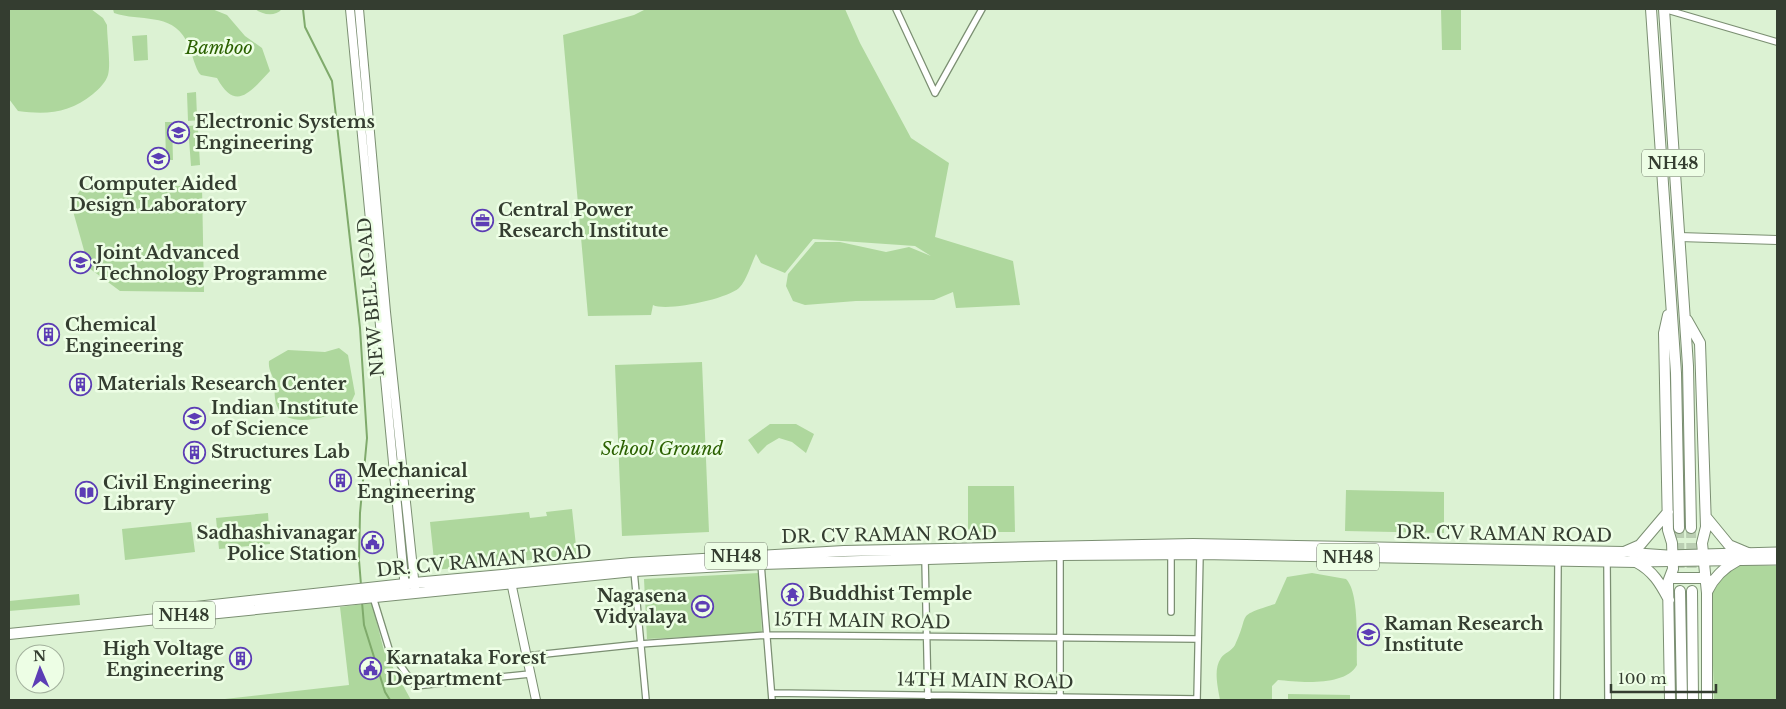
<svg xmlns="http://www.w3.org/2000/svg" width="1786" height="709" font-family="'Libre Baskerville',serif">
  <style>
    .green { fill: #aed79d }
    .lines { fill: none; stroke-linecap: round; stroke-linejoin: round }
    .stream { stroke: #7faa6b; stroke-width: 2 }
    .highway-tunnel { stroke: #baceb2; stroke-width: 10; stroke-dasharray: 10 5; stroke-linecap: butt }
    .street-casing { stroke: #7b8f72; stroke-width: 8 }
    .secondary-casing { stroke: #7b8f72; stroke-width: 10 }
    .primary-casing { stroke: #7b8f72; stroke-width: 11 }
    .highway-casing { stroke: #7b8f72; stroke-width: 12 }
    .street { stroke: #fff; stroke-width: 5.5 }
    .secondary { stroke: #fff; stroke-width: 8 }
    .primary { stroke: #fff; stroke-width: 9 }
    .highway { stroke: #fff; stroke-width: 10 }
    .labels { text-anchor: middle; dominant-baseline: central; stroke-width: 5; stroke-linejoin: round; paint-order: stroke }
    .shield { fill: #edfee5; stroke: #6c7766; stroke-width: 1 }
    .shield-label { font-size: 16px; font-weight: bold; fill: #343d30 }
    .park-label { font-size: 18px; font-style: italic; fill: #2b6101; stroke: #edfee5 }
    .poi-label { font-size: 18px; font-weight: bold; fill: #343d30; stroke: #edfee5; text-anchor: start }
    .street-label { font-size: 18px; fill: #343d30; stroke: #edfee5 }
  </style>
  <rect width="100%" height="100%" fill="#dcf2d3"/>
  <!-- green -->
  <path class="green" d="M 9,9 L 91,9 L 103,18 L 107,25 C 107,38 111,64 108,75 C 106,82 99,89 93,94 C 70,113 47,115 18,111 L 9,99 Z
    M 113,9 L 212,9 L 227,15 L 245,36 L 262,48 L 270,71 C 251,91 236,113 217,78 L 201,75 L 199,73 C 193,62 192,51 186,40 C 171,12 140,22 114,13 Z
    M 255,9 L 282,9 C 275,17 263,15 255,9 Z
    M 646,9 L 845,9 L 860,43 L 911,138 L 949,163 L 935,237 L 1013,261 L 1020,305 L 956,308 L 953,292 L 934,300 L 856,301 L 805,305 L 793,301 L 786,286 L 788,274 L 815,242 L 840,242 L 886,252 L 909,247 L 931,256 L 915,246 L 813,239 L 785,273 L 761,263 L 756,254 C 751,264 747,280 739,288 C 727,299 666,312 653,305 L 651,315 L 588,316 L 563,35 L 634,15 Z
    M 1441,9 L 1461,9 L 1461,50 L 1442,50 Z
    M 147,35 L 148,60 L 134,61 L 132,36 Z
    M 196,92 L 197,116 L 200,116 L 201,120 L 188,121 L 187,93 Z
    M 165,122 L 172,122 L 173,160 L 166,160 Z
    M 201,125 L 201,129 L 198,129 L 200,165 L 191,166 L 188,126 Z
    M 83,186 L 202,186 L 204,292 L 120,291 L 89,268 L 71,204 Z
    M 339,348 L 348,355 L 355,394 L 348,409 C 331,415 288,432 277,406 C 274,400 275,390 274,383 C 273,374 268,371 269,361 L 288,350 L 325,352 Z
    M 702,362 L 709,532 L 622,536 L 615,365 Z
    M 770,424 L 796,424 L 814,434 L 806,453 L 792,442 L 779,438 L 767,445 L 758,454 L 748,440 Z
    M 968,486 L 1014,486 L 1015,532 L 968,532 Z
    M 1346,490 L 1444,492 L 1444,533 L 1345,531 Z
    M 572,509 L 577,555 L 435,570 L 430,522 L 529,512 L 530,518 L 547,516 L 546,512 Z
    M 268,513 L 270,544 L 219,549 L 216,518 Z
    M 191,522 L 195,552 L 125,560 L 122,529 Z
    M 1740,565 L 1777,566 L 1777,700 L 1714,700 L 1711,596 C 1718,582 1726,573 1740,565 Z
    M 759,573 L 762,633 L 647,639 L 644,579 Z
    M 1312,573 L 1346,579 C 1360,593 1356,645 1357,665 C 1345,687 1299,682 1278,680 L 1272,686 L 1272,700 L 1220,700 C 1218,688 1213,669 1221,658 C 1224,653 1232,651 1235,645 C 1251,612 1234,617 1275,604 L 1287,577 Z
    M 79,594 L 80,605 L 9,611 L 9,601 Z
    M 372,603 L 384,651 L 411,700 L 216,700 L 349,685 L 340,607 Z
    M 1288,694 L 1350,695 L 1350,700 L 1288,700 Z"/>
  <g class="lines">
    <!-- stream -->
    <path class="stream" d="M 303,9 L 305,27 L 332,81 L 360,328 L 367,438 L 360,513 L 359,560 L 361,585
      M 362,602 L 364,625 L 385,692 L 390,700"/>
    <!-- highway-tunnel -->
    <path class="highway-tunnel" d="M 1679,528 L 1680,591
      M 1691,528 L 1692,591"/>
    <defs>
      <path id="street" d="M 896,9 L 935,93
        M 1664,9 L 1777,42
        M 935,93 L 982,9
        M 925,559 L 928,700
        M 1607,562 L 1608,700
        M 761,564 L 772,700
        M 634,571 L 646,700
        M 373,597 L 389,649 L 415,686 L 530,674
        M 1171,612 L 1171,554
        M 526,656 L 640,644 L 768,635 L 1198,639
        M 772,693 L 1197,699
        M 1060,700 L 1060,555
        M 1197,700 L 1200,554
        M 1557,700 L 1558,561"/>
      <path id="secondary" d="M 350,9 L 405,589
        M 359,9 L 386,312 L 415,588
        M 1679,237 L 1777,240
        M 511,582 L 536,700"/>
      <path id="primary" d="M 1624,552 L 1667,555 L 1777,552
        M 1636,562 L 1777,560"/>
      <path id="highway" d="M 1651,9 L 1676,373 L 1679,528
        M 1664,9 L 1688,366 L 1691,528
        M 1668,315 L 1664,333 L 1668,530 L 1672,543 L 1673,569 L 1668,582 L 1670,700
        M 1687,320 L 1700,343 L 1706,527 L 1702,543 L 1707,593 L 1707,700
        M 1706,517 L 1729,545 L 1748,553
        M 1670,578 L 1706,578
        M 1680,591 L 1682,700
        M 1692,591 L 1693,700
        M 1707,592 C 1714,577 1723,568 1737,561
        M 196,607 L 414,583 L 632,563 L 844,551 L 1193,544 L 1624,552 L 1640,545 L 1668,512
        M 9,634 L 634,571 L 761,564 L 1060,555 L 1200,554 L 1636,562 C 1653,571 1660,583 1669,600"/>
    </defs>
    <!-- street casing -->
    <use href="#street" class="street-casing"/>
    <!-- secondary casing -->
    <use href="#secondary" class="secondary-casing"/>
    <!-- primary casing -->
    <use href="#primary" class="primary-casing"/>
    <!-- highway casing -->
    <use href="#highway" class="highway-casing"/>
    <!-- street -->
    <use href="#street" class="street"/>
    <!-- secondary -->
    <use href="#secondary" class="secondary"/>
    <!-- primary -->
    <use href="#primary" class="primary"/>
    <!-- highway -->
    <use href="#highway" class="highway"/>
  </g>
  <!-- icons -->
  <defs>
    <symbol id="university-ring" viewBox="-11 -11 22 22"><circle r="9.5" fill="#edfee5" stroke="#5c3db5" stroke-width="1.5"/><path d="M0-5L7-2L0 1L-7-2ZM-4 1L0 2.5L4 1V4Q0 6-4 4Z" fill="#5c3db5"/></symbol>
    <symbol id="office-ring" viewBox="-11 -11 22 22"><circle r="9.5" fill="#edfee5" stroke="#5c3db5" stroke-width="1.5"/><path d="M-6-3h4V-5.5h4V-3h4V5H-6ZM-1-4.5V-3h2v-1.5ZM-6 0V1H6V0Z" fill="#5c3db5"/></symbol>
    <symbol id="building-ring" viewBox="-11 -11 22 22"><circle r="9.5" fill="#edfee5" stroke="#5c3db5" stroke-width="1.5"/><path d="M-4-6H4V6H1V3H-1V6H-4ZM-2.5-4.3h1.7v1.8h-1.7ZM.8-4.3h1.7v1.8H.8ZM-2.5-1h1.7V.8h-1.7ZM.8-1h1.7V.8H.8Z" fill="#5c3db5"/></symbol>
    <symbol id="library-ring" viewBox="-11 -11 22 22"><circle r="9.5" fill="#edfee5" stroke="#5c3db5" stroke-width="1.5"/><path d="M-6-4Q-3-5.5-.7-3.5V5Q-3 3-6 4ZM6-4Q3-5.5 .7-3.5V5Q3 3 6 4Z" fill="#5c3db5"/></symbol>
    <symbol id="civic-ring" viewBox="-11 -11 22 22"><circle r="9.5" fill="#edfee5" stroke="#5c3db5" stroke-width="1.5"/><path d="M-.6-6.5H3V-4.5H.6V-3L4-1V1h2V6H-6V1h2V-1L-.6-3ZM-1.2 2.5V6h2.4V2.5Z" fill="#5c3db5"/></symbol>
    <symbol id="temple-ring" viewBox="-11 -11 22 22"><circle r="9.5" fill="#edfee5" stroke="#5c3db5" stroke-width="1.5"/><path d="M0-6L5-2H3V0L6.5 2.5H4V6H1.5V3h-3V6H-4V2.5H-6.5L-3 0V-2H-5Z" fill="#5c3db5"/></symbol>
    <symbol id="stadium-ring" viewBox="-11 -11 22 22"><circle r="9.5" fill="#edfee5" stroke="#5c3db5" stroke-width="1.5"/><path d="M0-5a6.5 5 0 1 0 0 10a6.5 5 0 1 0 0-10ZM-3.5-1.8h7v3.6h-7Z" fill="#5c3db5"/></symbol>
  </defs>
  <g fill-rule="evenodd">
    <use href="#university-ring" x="166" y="120" width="25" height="25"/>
    <use href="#university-ring" x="146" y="146" width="25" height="25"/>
    <use href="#office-ring" x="470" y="208" width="25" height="25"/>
    <use href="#university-ring" x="68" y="250" width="25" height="25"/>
    <use href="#building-ring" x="36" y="322" width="25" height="25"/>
    <use href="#building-ring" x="68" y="372" width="25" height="25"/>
    <use href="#university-ring" x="182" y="406" width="25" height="25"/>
    <use href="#building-ring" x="182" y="440" width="25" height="25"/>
    <use href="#building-ring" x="328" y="468" width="25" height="25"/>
    <use href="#library-ring" x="74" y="480" width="25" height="25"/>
    <use href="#civic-ring" x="360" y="530" width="25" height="25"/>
    <use href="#temple-ring" x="780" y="582" width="25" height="25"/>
    <use href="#stadium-ring" x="690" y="594" width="25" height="25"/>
    <use href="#university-ring" x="1356" y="622" width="25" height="25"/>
    <use href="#building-ring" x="228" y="646" width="25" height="25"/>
    <use href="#civic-ring" x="358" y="656" width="25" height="25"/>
  </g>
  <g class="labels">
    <!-- shield labels -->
    <g class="shield">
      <rect x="1642" y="149.5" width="62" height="27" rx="4"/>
      <rect x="705" y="542.5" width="62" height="27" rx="4"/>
      <rect x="1317" y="543.5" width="62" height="27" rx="4"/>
      <rect x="153" y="601.5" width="62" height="27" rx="4"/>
    </g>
    <g class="shield-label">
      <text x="1673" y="163">NH48</text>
      <text x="736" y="556">NH48</text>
      <text x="1348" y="557">NH48</text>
      <text x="184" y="615">NH48</text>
    </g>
    <!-- park labels -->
    <g class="park-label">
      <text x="219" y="48">Bamboo</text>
      <text x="662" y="449">School Ground</text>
    </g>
    <!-- poi labels -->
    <g class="poi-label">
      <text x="195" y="122">Electronic Systems<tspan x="195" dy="21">Engineering</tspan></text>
      <text x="158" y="184" text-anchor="middle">Computer Aided<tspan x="158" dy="21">Design Laboratory</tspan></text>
      <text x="498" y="210">Central Power<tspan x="498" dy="21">Research Institute</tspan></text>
      <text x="96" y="253">Joint Advanced<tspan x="96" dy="21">Technology Programme</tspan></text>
      <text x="65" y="325">Chemical<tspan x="65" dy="21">Engineering</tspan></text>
      <text x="97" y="384">Materials Research Center</text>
      <text x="211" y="408">Indian Institute<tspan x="211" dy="21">of Science</tspan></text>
      <text x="211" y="452">Structures Lab</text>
      <text x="357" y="471">Mechanical<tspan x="357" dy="21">Engineering</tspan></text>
      <text x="103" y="483">Civil Engineering<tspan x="103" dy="21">Library</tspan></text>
      <text x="357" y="533" text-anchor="end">Sadhashivanagar<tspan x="357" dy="21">Police Station</tspan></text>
      <text x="808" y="594">Buddhist Temple</text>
      <text x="687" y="596" text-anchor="end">Nagasena<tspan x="687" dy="21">Vidyalaya</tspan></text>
      <text x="1384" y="624">Raman Research<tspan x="1384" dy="21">Institute</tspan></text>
      <text x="224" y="649" text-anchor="end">High Voltage<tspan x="224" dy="21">Engineering</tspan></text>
      <text x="386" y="658">Karnataka Forest<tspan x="386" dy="21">Department</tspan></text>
    </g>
    <!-- street labels -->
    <g class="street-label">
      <text transform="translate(371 297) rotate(-95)">NEW BEL ROAD</text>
      <text transform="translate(1504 534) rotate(1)">DR. CV RAMAN ROAD</text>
      <text transform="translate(889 535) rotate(-1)">DR. CV RAMAN ROAD</text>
      <text transform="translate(484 561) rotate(-5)">DR. CV RAMAN ROAD</text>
      <text transform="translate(862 621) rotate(1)">15TH MAIN ROAD</text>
      <text transform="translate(985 681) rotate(1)">14TH MAIN ROAD</text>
    </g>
  </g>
  <!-- border -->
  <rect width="1786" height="709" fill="none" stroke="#343d30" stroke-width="20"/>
  <!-- north arrow -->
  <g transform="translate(40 669) rotate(358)"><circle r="24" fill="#edfee5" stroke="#a3b19d"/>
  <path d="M0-4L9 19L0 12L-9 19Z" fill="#5c3db5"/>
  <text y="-8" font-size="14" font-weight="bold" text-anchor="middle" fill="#343d30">N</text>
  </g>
  <!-- scale -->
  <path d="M1611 684v8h105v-8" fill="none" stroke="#343d30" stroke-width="2.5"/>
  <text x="1618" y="684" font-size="15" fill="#343d30" stroke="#edfee5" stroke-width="4" paint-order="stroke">100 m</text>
</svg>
